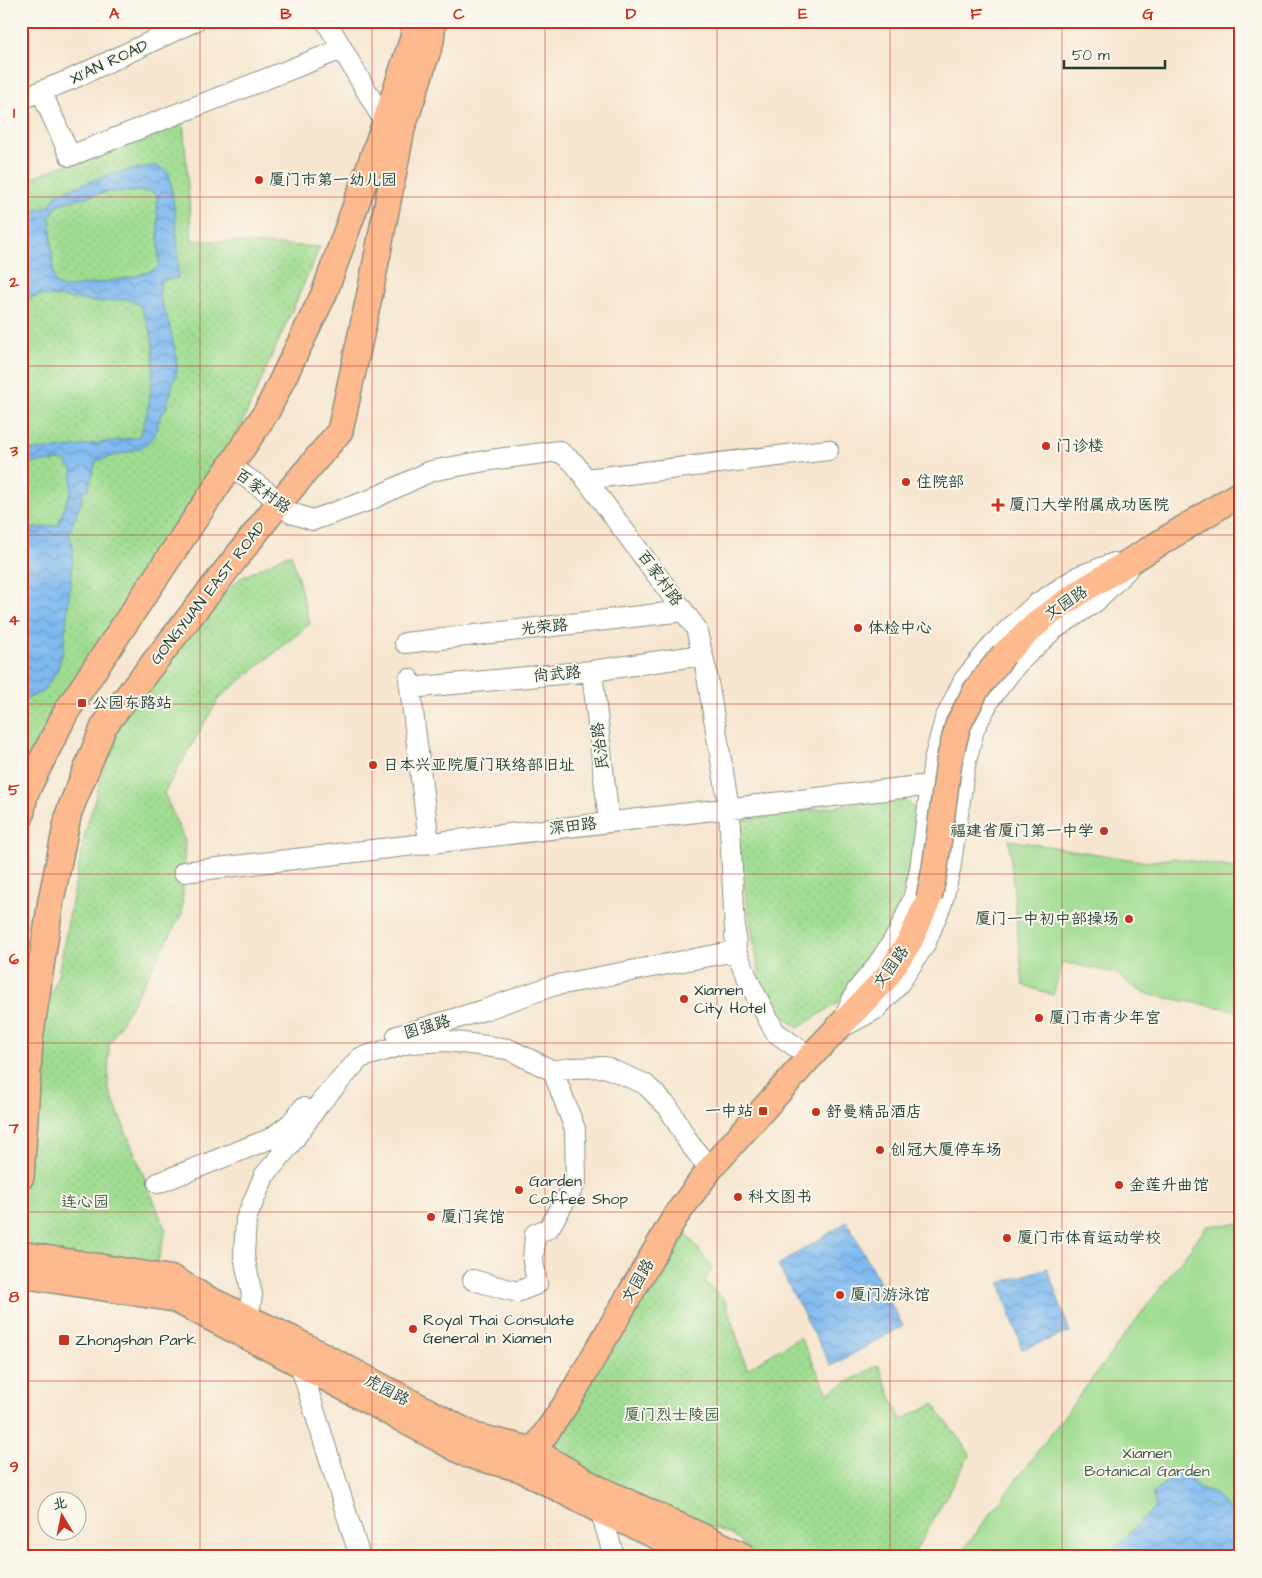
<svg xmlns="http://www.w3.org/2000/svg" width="1262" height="1578" font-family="'Architects Daughter','LXGW WenKai TC',sans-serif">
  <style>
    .grass { fill: url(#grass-dots); stroke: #5f8c62 }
    .garden { fill: #9fdc91; stroke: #5f8c62 }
    .water { fill: url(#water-waves); stroke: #4e7b92; fill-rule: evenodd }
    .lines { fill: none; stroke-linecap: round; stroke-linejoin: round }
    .minor-casing { stroke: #8a9182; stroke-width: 22 }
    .major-casing { stroke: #8a9182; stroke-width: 28 }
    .minor { stroke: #fff; stroke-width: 20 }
    .major { stroke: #fcba8e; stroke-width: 25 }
    .major-bridge-casing { stroke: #8a9182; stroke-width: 28; stroke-linecap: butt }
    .major-bridge { stroke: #fcba8e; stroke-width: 25 }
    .grid { fill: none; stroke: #c8321e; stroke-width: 1; stroke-opacity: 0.55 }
    .poi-dot { fill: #c8321e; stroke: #fbf7ec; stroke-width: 2 }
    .labels { text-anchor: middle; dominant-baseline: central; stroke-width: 4; stroke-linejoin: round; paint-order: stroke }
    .street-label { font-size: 16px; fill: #1f3d34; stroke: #fbf7ec }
    .poi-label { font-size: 16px; fill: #1f3d34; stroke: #fbf7ec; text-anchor: start }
    .park-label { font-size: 16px; fill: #395d47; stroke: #fbf7ec }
    .neatline { fill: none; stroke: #c8321e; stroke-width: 2 }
    .grid-label { font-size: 16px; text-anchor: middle; font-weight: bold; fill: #c8321e }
  </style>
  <defs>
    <pattern id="grass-dots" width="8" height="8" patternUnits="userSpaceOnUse" patternTransform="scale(1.25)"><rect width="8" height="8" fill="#9fdc91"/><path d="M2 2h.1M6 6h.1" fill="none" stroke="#88be7e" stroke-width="1.8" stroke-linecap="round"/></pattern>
    <pattern id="water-waves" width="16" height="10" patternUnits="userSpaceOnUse" patternTransform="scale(1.25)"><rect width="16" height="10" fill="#7eb9f0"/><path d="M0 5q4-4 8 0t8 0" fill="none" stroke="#6798c3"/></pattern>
  </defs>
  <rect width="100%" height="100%" fill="#fbf7ec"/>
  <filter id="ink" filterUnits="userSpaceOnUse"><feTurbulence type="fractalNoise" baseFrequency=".02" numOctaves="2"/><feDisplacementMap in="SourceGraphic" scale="10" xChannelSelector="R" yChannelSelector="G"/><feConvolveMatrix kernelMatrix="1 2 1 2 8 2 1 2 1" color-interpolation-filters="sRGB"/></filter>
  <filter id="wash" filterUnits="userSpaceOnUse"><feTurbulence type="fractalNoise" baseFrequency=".0096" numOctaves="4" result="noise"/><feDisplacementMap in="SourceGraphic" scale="20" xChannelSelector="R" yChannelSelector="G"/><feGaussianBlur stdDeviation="1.12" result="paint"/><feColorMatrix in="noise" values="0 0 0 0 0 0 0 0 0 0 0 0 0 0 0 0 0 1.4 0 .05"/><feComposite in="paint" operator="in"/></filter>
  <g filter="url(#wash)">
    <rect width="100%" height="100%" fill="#f6e5cf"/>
    <!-- grass -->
    <path class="grass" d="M 183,119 L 192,240 L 320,247 L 237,435 L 63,700 L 21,771 L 21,182 Z
      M 291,553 L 310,624 L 219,698 L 164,793 L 185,841 L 182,914 L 109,1045 L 108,1087 L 166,1231 L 153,1279 L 38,1260 L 21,1223 L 21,1194 L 28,1164 L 36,1038 L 58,975 L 85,832 L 116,729 L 183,626 L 241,578 Z
      M 902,796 L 917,811 L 916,847 L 893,924 L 838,1003 L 798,1028 L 764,1001 L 733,822 Z
      M 685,1232 L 713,1268 L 704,1281 L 725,1300 L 747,1369 L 800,1337 L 828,1393 L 878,1365 L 901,1420 L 933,1404 L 970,1454 L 912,1557 L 759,1557 L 732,1535 L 540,1456 Z"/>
    <!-- garden -->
    <path class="garden" d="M 1009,840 L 1147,862 L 1174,858 L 1241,869 L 1241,1011 L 1151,995 L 1132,986 L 1116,973 L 1063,962 L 1053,995 L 1023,985 Z
      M 1241,1223 L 1241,1557 L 958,1557 L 1207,1226 Z"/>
    <!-- water -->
    <path class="water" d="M 156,165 L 169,173 C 175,208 179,242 178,278 L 161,280 L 159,295 L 169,323 L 176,354 L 177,370 L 171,391 L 165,410 L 160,417 L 154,437 L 141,448 L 96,461 L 88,490 L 81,491 L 83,496 L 69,533 L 74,550 L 63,652 L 57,671 L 43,691 L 21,702 L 21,530 L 58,525 L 71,490 L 72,470 L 64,460 L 21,464 L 21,451 L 68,448 L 138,437 C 150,421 156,359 152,338 C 150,327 144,315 140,305 L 127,299 L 100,302 L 40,295 L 21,301 L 21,216 L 50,206 L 56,194 L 111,174 ZM 152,191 L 157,197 L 159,266 C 148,278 82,285 63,288 L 54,282 L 50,218 L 58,204 L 105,192 Z
      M 847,1222 L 903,1326 L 831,1366 L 778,1265 Z
      M 1047,1268 L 1070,1332 L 1022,1349 L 1000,1283 Z
      M 1182,1468 L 1199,1489 L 1214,1492 L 1229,1511 L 1241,1496 L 1241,1557 L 1106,1557 L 1156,1506 L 1152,1494 Z"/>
  </g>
  <g filter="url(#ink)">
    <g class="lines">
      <defs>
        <path id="minor" d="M 326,21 L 385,123
          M 41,91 L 70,156 L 342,49
          M 21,99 L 72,79 L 195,21
          M 230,466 L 266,491 L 291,513 L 313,520 L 370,500 L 431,471 L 490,460 L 559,451 L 574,463 L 696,628 L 706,670 L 729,808 L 736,951 L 750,984 L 775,1032 L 810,1057
          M 586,479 L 828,450
          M 405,643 L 684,611
          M 592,671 L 609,822
          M 409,679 L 429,843
          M 410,688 L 592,671 L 702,655
          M 184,872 L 962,781
          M 846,1013 L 857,990 L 876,967 L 899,932 L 914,896 L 920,869 L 934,760 L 945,719 L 964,680 L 994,643 L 1035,605 L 1079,576 L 1114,563
          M 848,1024 L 876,1009 L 898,985 L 925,944 L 942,903 L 950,870 L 965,765 L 974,729 L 990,699 L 1017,664 L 1053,630 L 1095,602 L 1127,570
          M 397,1036 L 484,1010 L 552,986 L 736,951
          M 158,1183 L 272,1138 L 291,1123 L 303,1108
          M 473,1280 L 517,1292 L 537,1284 L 533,1261 L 535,1234 L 549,1228 L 576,1182 L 575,1129 L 553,1071
          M 248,1318 L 252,1295 L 244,1256 L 246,1219 L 264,1176 L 289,1146 L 320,1103 L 360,1058 L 409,1043 L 448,1041 L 508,1049 L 553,1071 L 572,1068 L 605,1067 L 645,1084 L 668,1107 L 689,1143 L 710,1169
          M 297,1355 L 360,1557
          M 598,1501 L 614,1557"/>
        <path id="major" d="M 1004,654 L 1043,618 L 1085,589 L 1241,493
          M 21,816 L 25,794 L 66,712 L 267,411 L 324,294 L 385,123 L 413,38 L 415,21
          M 21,1177 L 30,1040 L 51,900 L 69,812 L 104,726 L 279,503 L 340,431 L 370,293 L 402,129 L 431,41 L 433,21
          M 21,1254 L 174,1279 L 204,1297 L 292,1339 L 475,1436 L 533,1450 L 593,1486 L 738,1553 L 743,1557
          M 21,1275 L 174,1299 L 300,1364 L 468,1455 L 521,1469 L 601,1511 L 703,1557
          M 524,1465 L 568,1401 L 675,1217 L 710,1169 L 810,1057 L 886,978 L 911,939 L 929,898"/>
      </defs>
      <!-- minor casing -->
      <use href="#minor" class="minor-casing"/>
      <!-- major casing -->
      <use href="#major" class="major-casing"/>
      <!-- minor -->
      <use href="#minor" class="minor"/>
      <!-- major -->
      <use href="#major" class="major"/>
      <defs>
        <path id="major-bridge" d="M 929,898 L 935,868 L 949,761 L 958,725 L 976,690 L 1004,654"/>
      </defs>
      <!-- major-bridge casing -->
      <use href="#major-bridge" class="major-bridge-casing"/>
      <!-- major-bridge -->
      <use href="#major-bridge" class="major-bridge"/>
    </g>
  </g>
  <!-- grid -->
  <path class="grid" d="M 200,21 L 200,1557M 372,21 L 372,1557M 545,21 L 545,1557M 717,21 L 717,1557M 890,21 L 890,1557M 1062,21 L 1062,1557M 21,197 L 1241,197M 21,366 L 1241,366M 21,535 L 1241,535M 21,704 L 1241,704M 21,874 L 1241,874M 21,1043 L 1241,1043M 21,1212 L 1241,1212M 21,1381 L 1241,1381"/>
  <!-- markers -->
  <g class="poi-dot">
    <circle cx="259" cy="180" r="5"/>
    <circle cx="1046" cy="446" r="5"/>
    <circle cx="906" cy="482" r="5"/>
    <path d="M995.5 497.5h5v5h5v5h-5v5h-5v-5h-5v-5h5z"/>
    <circle cx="858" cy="628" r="5"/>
    <rect x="77" y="698" width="10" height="10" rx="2.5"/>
    <circle cx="373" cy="765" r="5"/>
    <circle cx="1104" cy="831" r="5"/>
    <circle cx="1129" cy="919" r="5"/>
    <circle cx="684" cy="999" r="5"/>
    <circle cx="1039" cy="1018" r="5"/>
    <rect x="758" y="1106" width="10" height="10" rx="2.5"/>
    <circle cx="816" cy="1112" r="5"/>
    <circle cx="880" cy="1150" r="5"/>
    <circle cx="1119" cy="1185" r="5"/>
    <circle cx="519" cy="1190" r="5"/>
    <circle cx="738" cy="1197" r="5"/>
    <circle cx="431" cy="1217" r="5"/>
    <circle cx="1007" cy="1238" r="5"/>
    <circle cx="840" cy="1295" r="5"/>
    <circle cx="413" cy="1329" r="5"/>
    <rect x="58" y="1334" width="12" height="12" rx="2.5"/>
  </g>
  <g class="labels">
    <!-- street labels -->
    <g class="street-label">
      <text transform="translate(109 62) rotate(-25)">XI'AN ROAD</text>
      <text transform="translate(263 491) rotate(36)">百家村路</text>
      <text transform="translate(660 578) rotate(54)">百家村路</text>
      <text transform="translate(208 593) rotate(-52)">GONGYUAN EAST ROAD</text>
      <text transform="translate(1066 603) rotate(-34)">文园路</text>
      <text transform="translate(544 627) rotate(-6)">光荣路</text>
      <text transform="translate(557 674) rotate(-5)">尚武路</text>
      <text transform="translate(600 746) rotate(-97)">民治路</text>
      <text transform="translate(573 826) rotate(-7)">深田路</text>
      <text transform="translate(891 967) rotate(-54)">文园路</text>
      <text transform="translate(427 1027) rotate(-16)">图强路</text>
      <text transform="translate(638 1281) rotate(-60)">文园路</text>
      <text transform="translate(387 1390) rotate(28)">虎园路</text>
    </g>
    <!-- poi labels -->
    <g class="poi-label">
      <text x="269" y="180">厦门市第一幼儿园</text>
      <text x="1056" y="446">门诊楼</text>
      <text x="916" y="482">住院部</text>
      <text x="1009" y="505">厦门大学附属成功医院</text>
      <text x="868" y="628">体检中心</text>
      <text x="92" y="703">公园东路站</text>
      <text x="383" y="765">日本兴亚院厦门联络部旧址</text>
      <text x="1094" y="831" text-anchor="end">福建省厦门第一中学</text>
      <text x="1119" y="919" text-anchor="end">厦门一中初中部操场</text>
      <text x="694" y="990">Xiamen<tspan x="694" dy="18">City Hotel</tspan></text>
      <text x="1049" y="1018">厦门市青少年宫</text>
      <text x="753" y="1111" text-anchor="end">一中站</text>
      <text x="826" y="1112">舒曼精品酒店</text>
      <text x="890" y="1150">创冠大厦停车场</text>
      <text x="529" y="1181">Garden<tspan x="529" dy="18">Coffee Shop</tspan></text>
      <text x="1129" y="1185">金莲升曲馆</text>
      <text x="748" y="1197">科文图书</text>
      <text x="441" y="1217">厦门宾馆</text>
      <text x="1017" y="1238">厦门市体育运动学校</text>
      <text x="850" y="1295">厦门游泳馆</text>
      <text x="423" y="1320">Royal Thai Consulate<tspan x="423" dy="18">General in Xiamen</tspan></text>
      <text x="75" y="1340">Zhongshan Park</text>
    </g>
    <!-- park labels -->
    <g class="park-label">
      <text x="85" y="1202">连心园</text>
      <text x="672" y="1415">厦门烈士陵园</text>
      <text x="1147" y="1453">Xiamen<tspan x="1147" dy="18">Botanical Garden</tspan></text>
    </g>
  </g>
  <!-- margin -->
  <rect width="1262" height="1578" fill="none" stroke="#fbf7ec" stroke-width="55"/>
  <!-- north arrow -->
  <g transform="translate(62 1516) rotate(350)"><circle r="24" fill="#fbf7ec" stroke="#a3ada2"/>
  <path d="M0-4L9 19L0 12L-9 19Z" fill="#c8321e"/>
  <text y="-8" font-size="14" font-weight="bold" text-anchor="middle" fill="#1f3d34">北</text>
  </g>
  <!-- scale -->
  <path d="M1064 60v8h101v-8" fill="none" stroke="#1f3d34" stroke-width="2.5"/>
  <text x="1072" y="60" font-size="15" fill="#1f3d34" stroke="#fbf7ec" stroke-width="4" paint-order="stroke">50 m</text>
  <rect x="28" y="28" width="1206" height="1522" class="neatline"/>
  <g class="grid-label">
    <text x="114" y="19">A</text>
    <text x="286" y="19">B</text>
    <text x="459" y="19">C</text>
    <text x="631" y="19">D</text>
    <text x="803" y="19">E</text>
    <text x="976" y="19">F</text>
    <text x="1148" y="19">G</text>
    <text x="14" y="118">1</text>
    <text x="14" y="287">2</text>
    <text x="14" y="456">3</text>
    <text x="14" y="625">4</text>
    <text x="14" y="795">5</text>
    <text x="14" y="964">6</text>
    <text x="14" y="1133">7</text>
    <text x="14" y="1302">8</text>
    <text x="14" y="1472">9</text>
  </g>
</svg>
